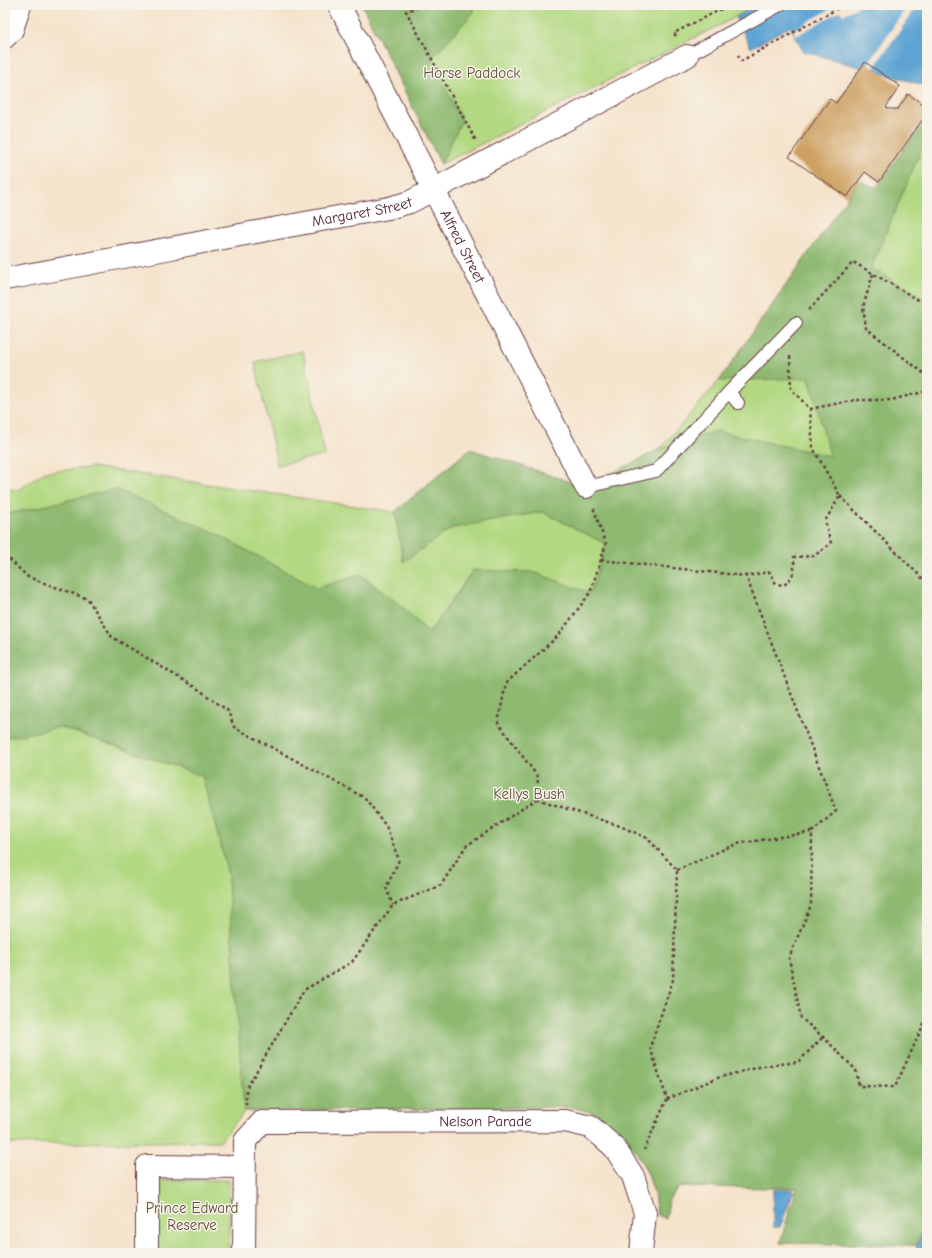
<svg xmlns="http://www.w3.org/2000/svg" width="932" height="1258" font-family="'Comic Neue',sans-serif">
  <style>
    .green { fill: #b2d982; stroke: #7e7c56 }
    .forest { fill: #8db970; stroke: #6c6c4e }
    .water { fill: #5ea5d4; stroke: #546280 }
    .pier { fill: #f5e3cb }
    .building { fill: #cda062 }
    .lines { fill: none; stroke-linecap: round; stroke-linejoin: round }
    .service-casing { stroke: #643c43; stroke-width: 14 }
    .minor-casing { stroke: #643c43; stroke-width: 24 }
    .path { stroke: #643c43; stroke-width: 2.5; stroke-dasharray: 3 3; stroke-linecap: butt }
    .service { stroke: #fff; stroke-width: 12 }
    .minor { stroke: #fff; stroke-width: 22 }
    .labels { text-anchor: middle; dominant-baseline: central; stroke-width: 3; stroke-linejoin: round; paint-order: stroke }
    .park-label { font-size: 15px; fill: #644e41; stroke: #f7f3e8 }
    .street-label { font-size: 15px; fill: #4a1f2b; stroke: #f7f3e8 }
  </style>
  <rect width="100%" height="100%" fill="#f7f3e8"/>
  <filter id="ink" filterUnits="userSpaceOnUse"><feTurbulence type="fractalNoise" baseFrequency=".025" numOctaves="2"/><feDisplacementMap in="SourceGraphic" scale="8" xChannelSelector="R" yChannelSelector="G"/><feConvolveMatrix kernelMatrix="1 2 1 2 8 2 1 2 1" color-interpolation-filters="sRGB"/></filter>
  <filter id="wash" filterUnits="userSpaceOnUse"><feTurbulence type="fractalNoise" baseFrequency=".012" numOctaves="4" result="noise"/><feDisplacementMap in="SourceGraphic" scale="16" xChannelSelector="R" yChannelSelector="G"/><feGaussianBlur stdDeviation="0.9" result="paint"/><feColorMatrix in="noise" values="0 0 0 0 0 0 0 0 0 0 0 0 0 0 0 0 0 1.4 0 .05"/><feComposite in="paint" operator="in"/></filter>
  <g filter="url(#wash)">
    <rect width="100%" height="100%" fill="#f5e3cb"/>
    <!-- green -->
    <path class="green" d="M 362,5 L 757,5 L 736,17 L 441,164 Z
      M 927,117 L 927,1219 L 917,1245 L 780,1243 L 797,1188 L 679,1187 L 669,1199 L 666,1219 L 657,1215 L 654,1193 L 648,1174 L 636,1151 L 611,1125 L 595,1113 L 571,1107 L 245,1111 L 220,1141 L 5,1144 L 5,489 L 18,490 L 45,472 L 92,467 L 395,512 L 470,449 L 586,487 L 660,449 L 719,381 L 859,181 L 876,188 Z
      M 303,351 L 325,455 L 277,465 L 255,362 Z
      M 155,1180 L 229,1180 L 229,1253 L 155,1253 Z"/>
    <!-- forest -->
    <path class="forest" d="M 362,5 L 474,5 L 474,12 L 431,59 L 462,120 L 441,164 Z
      M 927,117 L 927,136 L 871,268 L 927,300 L 927,1219 L 917,1245 L 780,1243 L 797,1188 L 679,1187 L 669,1199 L 666,1219 L 657,1215 L 654,1193 L 648,1174 L 636,1151 L 611,1125 L 595,1113 L 571,1107 L 244,1111 L 227,870 L 202,776 L 60,727 L 5,738 L 5,514 L 22,511 L 116,489 L 213,532 L 316,588 L 361,575 L 404,608 L 429,633 L 473,570 L 533,572 L 590,593 L 606,544 L 543,512 L 452,528 L 403,562 L 395,512 L 470,449 L 586,487 L 660,449 L 716,431 L 830,456 L 809,378 L 719,381 L 859,181 L 876,188 Z"/>
    <!-- water -->
    <path class="water" d="M 757,5 L 927,5 L 927,86 L 803,51 L 790,26 L 751,48 L 736,17 Z
      M 773,1190 L 794,1190 L 780,1227 L 773,1227 Z
      M 927,1219 L 927,1253 L 916,1253 L 917,1245 Z"/>
    <!-- pier -->
    <path class="pier" d="M 838,5 L 861,5 L 843,15 L 840,11 L 796,36 L 793,30 Z
      M 908,5 L 918,5 L 872,70 L 865,68 Z"/>
    <g id="blocks">
      <!-- building -->
      <path class="building" d="M 865,62 L 900,86 L 886,107 L 889,109 L 898,109 L 908,94 L 927,107 L 927,113 L 879,182 L 865,172 L 847,197 L 789,157 L 830,99 L 836,103 Z"/>
    </g>
  </g>
  <g filter="url(#ink)">
    <use href="#blocks" fill-opacity="0" stroke="#643c43" stroke-width="1"/>
    <g class="lines">
      <defs>
        <path id="service" d="M 687,56 L 780,5
          M 729,392 L 738,403
          M 586,487 L 656,471 L 729,392 L 796,323"/>
        <g id="minor">
          <path id="s1" d="M 339,5 L 586,487"/>
          <path d="M 5,37 L 12,30 L 20,5"/>
          <path id="s2" d="M 5,279 C 133,256 261,230 389,208 L 410,202 L 687,56"/>
          <path d="M 147,1253 L 147,1166 L 244,1167"/>
          <path id="s3" d="M 244,1253 L 245,1141 L 262,1122 L 565,1121 L 591,1127 L 614,1147 L 633,1176 L 645,1213 L 641,1253"/>
        </g>
      </defs>
      <!-- service casing -->
      <use href="#service" class="service-casing"/>
      <!-- minor casing -->
      <use href="#minor" class="minor-casing"/>
      <!-- path -->
      <path class="path" d="M 424,5 L 406,11 L 476,141
        M 676,36 L 674,33 L 729,5
        M 738,55 L 741,61 L 844,5
        M 873,274 L 863,307 L 866,328 L 927,376
        M 922,302 L 927,306
        M 809,310 L 853,262 L 922,302 L 927,301
        M 790,356 L 791,389 L 810,409 L 813,448 L 840,496 L 825,521 L 831,543 L 814,556 L 794,557 C 794,570 795,576 784,585 L 776,584 L 770,572 L 746,576 L 836,811 L 812,832 L 811,905 L 789,958 L 801,1018 L 823,1037 L 856,1070 L 859,1086 L 895,1087 L 927,1017
        M 810,409 L 855,400 L 891,400 L 927,391
        M 840,496 L 927,583
        M 5,555 L 28,577 L 88,599 L 112,637 L 198,689 L 228,711 L 234,727 L 365,798 L 386,826 L 399,860 L 386,888 L 393,905
        M 601,560 L 746,576
        M 537,799 L 620,826 L 647,838 L 677,870 L 673,980 L 650,1047 L 667,1099 L 644,1150
        M 677,870 L 736,844 L 812,832
        M 667,1099 L 717,1078 L 763,1066 L 798,1062 L 823,1037
        M 246,1105 L 246,1089 L 304,990 L 352,962 L 393,905 L 441,885 L 466,846 L 537,799 L 538,777 L 498,723 L 506,683 L 558,636 L 590,593 L 606,544 L 593,507"/>
      <!-- service -->
      <use href="#service" class="service"/>
      <!-- minor -->
      <use href="#minor" class="minor"/>
    </g>
  </g>
  <g class="labels">
    <!-- park labels -->
    <g class="park-label">
      <text x="472" y="73">Horse Paddock</text>
      <text x="529" y="794">Kellys Bush</text>
      <text x="192" y="1208">Prince Edward<tspan x="192" dy="17">Reserve</tspan></text>
    </g>
    <!-- street labels -->
    <g class="street-label">
      <text stroke="none"><textPath href="#s2" startOffset="363">Margaret Street</textPath></text>
      <text stroke="none"><textPath href="#s1" startOffset="271">Alfred Street</textPath></text>
      <text stroke="none"><textPath href="#s3" startOffset="361">Nelson Parade</textPath></text>
    </g>
  </g>
  <!-- margin -->
  <rect width="932" height="1258" fill="none" stroke="#f7f3e8" stroke-width="20"/>
</svg>
